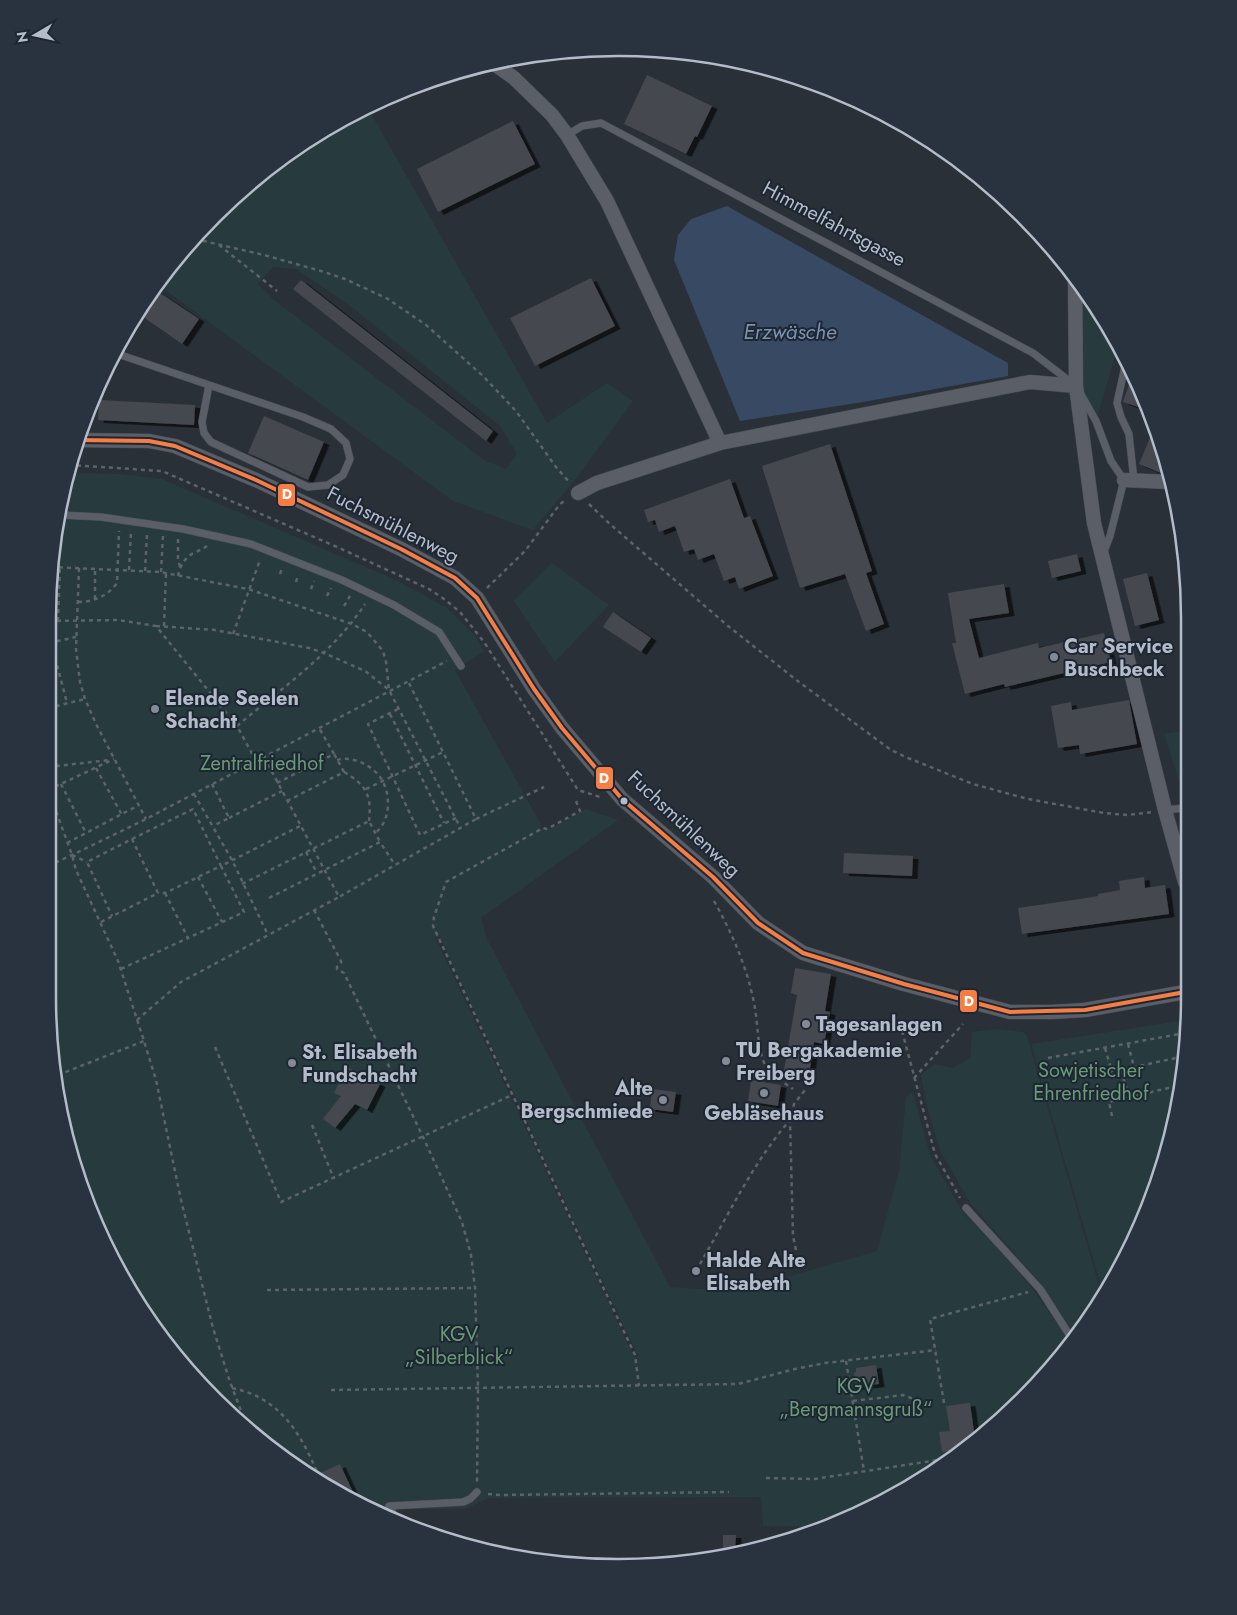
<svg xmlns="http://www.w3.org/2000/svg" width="1237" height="1615" font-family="Jost,sans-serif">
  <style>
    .green { fill: #273a3e; fill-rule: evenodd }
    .water { fill: #384963 }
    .building { fill: #444950; filter: url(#shadow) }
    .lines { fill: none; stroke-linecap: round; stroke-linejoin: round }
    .service-casing { stroke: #484c53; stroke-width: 8 }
    .minor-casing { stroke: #484c53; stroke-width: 15 }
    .path { stroke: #5d636a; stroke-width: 2.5; stroke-dasharray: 4 4; stroke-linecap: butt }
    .service { stroke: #5a5e66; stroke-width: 7 }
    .minor { stroke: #5a5e66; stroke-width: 14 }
    .bus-1-casing { stroke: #1d2633; stroke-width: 8 }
    .bus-1 { stroke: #f77d43; stroke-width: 4 }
    .poi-dot { fill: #848b96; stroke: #1d2633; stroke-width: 2 }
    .bus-dot { fill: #b4bcc9; stroke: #1d2633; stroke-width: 2 }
    .labels { text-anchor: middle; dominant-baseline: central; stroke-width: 4; stroke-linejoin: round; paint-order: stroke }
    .street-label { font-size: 20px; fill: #b4bcc9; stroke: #1d2633 }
    .poi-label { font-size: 20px; font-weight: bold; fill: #b4bcc9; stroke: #1d2633; text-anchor: start }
    .park-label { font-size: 20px; fill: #6b9a76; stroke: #1d2633 }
    .water-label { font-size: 21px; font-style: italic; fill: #7c92b1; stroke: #1d2633 }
    .rim { fill: none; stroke: #b4bcc9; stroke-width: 2.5 }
    .line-badge { stroke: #1d2633; stroke-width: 2 }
    .badge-label { font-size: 14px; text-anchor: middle; font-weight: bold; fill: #fff }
  </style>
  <defs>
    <filter id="shadow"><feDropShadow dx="5.5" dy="3" stdDeviation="0" flood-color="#0009"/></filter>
  </defs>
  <rect width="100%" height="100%" fill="#2a3038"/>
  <!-- green -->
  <path class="green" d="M 368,108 L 547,423 L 607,383 L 633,401 L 575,480 L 533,530 L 453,501 L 157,284 L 165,271 L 242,189 L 302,144 ZM 273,267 L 296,269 L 349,305 L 500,426 L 517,454 L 506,469 L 484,460 L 273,299 L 258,284 Z
    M 1075,279 L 1093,302 L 1117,349 L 1096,421 L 1076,386 Z
    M 67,473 L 120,474 L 162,479 L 398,581 L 447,608 L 475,636 L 484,651 L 455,670 L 542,826 L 539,827 L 547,830 L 586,809 L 618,820 L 481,918 L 487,939 L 670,1287 L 739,1291 L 877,1251 L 899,1171 L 906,1097 L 913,1092 L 930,1155 L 962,1211 L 1014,1266 L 1035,1292 L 1070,1342 L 1022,1400 L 935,1471 L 823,1527 L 763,1526 L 761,1497 L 488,1498 L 465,1509 L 372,1509 L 361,1504 L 358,1496 L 351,1499 L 333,1491 L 215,1400 L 124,1282 L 67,1145 L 48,996 L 49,581 ZM 435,937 L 440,938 L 638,1356 L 634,1357 Z
    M 552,563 L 609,605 L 555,662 L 514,601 Z
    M 1185,730 L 1185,785 L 1180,784 L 1164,734 Z
    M 1185,1020 L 1185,1071 L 1159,1180 L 1103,1293 L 1031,1044 Z
    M 998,1029 L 1023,1032 L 1027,1036 L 1102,1296 L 1093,1313 L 1075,1336 L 1039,1281 L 971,1204 L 941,1153 L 927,1107 L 921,1075 L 934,1064 L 953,1068 L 970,1058 L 972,1032 Z"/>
  <!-- water -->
  <path class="water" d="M 727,206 L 1008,363 L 1008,376 L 857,403 L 740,421 L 674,260 L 678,235 L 691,219 Z"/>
  <!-- building -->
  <path class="building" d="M 647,75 L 712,106 L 697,137 L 695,136 L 686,154 L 624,124 Z
    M 513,121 L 535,164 L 438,212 L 417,169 Z
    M 591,278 L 615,326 L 535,366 L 510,318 Z
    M 301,280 L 493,431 L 486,441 L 293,289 Z
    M 154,289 L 199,319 L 182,344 L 139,314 Z
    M 1131,379 L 1147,410 L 1123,402 Z
    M 99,400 L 195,405 L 194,425 L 98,420 Z
    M 264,416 L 324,442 L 308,480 L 248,453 Z
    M 1155,426 L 1159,435 L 1168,473 L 1161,473 L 1139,464 Z
    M 830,444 L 872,571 L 866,573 L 884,624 L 866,631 L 845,574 L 800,588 L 762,466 Z
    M 730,479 L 744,518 L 750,516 L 773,576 L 739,589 L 735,577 L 724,581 L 714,554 L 698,560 L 694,549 L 684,552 L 675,526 L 659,532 L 655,520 L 648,522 L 644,510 Z
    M 1077,554 L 1081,571 L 1052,578 L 1048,561 Z
    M 1147,573 L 1159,620 L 1135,626 L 1123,579 Z
    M 1004,584 L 1009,613 L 969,619 L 979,658 L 1038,643 L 1039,648 L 1104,633 L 1111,662 L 1005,687 L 1004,684 L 965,694 L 952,643 L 956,643 L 948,593 Z
    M 613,612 L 651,638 L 641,652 L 603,627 Z
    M 1129,700 L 1137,744 L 1080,754 L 1079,745 L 1058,748 L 1051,706 L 1071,702 L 1072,710 Z
    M 844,853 L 913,856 L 912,876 L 843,873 Z
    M 1144,877 L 1145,888 L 1165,885 L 1169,914 L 1022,934 L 1018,908 L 1087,898 L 1098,896 L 1098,894 L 1120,890 L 1119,881 Z
    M 795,968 L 831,974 L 825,1011 L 830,1012 L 824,1044 L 814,1042 L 809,1075 L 784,1070 L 797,995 L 791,993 Z
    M 347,1067 L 380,1084 L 367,1110 L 355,1104 L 335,1128 L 323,1119 L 341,1096 L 334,1093 Z
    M 751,1080 L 781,1085 L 778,1106 L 748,1101 Z
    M 652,1089 L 676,1092 L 673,1112 L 650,1109 Z
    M 876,1365 L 879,1384 L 856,1387 L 854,1373 L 856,1372 L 856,1368 Z
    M 970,1403 L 975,1439 L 962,1450 L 942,1452 L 939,1432 L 950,1431 L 946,1406 Z
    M 340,1464 L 353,1492 L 344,1496 L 333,1491 L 314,1476 Z
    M 723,1535 L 736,1535 L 735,1550 L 723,1553 Z"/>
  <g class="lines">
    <defs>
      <path id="service" d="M 567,135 L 582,126 L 601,123 L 1033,353 L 1072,383
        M 115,353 L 303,417 L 331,429 L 346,443 L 350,459 L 343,475 L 328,485 L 308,487 L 211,442 L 204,433 L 202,422 L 209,385
        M 1125,366 L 1117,403 L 1121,417 L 1129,434 L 1134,481
        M 1079,391 L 1096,421 L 1111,461 L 1124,480 L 1110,536 L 1103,554
        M 60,515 L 101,517 L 183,529 L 251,544 L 342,580 L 394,605 L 439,632 L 461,666
        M 1165,810 L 1185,808
        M 966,1208 L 1040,1289 L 1072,1339
        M 397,1520 L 389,1506 L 463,1502 L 470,1499 L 477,1492"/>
      <path id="minor" d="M 493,63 L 514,78 L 552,115 L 567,135 L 607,201 L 720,443
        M 1075,279 L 1076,386 L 1094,523 L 1165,810 L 1185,882
        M 78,440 L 149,441 L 175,446 L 256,480 L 401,549 L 455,578 L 477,598 L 534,689 L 562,728 L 622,799 L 713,877 L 758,923 L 803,953 L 904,984 L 1010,1012 L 1051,1012 L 1085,1010 L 1185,992
        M 1124,480 L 1170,482
        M 578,493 L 597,483 L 720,443 L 1030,382 L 1076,386"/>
    </defs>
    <!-- service casing -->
    <use href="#service" class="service-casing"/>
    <!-- minor casing -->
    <use href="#minor" class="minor-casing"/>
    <!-- path -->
    <path class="path" d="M 195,239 L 264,255 L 321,271 L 345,279 L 388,299 L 426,325 L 483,376 L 516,411 L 556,467 L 570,483
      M 219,245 L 277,291
      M 69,465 L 162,471 L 337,547 L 429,589 L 444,599 L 460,612 L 484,642 L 578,790 L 600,797
      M 589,504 L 611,525 L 728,626 L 799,682 L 891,750 L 908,758 L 973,784 L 1028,799 L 1104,813 L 1128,815 L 1152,812
      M 178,539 L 178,559 L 180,567
      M 51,567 L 160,572 L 248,589 L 352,624 L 367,632 L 383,651 L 386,662 L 389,690 L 460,827
      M 79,568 L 76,649 L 80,682 L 85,699 L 97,726 L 146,819
      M 129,570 L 131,532
      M 145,571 L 147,535
      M 161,572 L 163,536
      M 280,574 L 282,568
      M 178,576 C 180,566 185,557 194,553 C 199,550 204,549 208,545
      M 296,582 L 298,575
      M 487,588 L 525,551 L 560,504 L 566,500
      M 311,589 L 314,581
      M 327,596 L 331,588
      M 95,599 L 95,569
      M 78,602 C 93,602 108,596 117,583 L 119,531
      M 344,606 L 350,596
      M 49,621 L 118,620 L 156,626 L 237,726 L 256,761
      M 58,621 L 60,567
      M 156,626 L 215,630 L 309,648 L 324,653 L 365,671 L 388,689
      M 164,626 L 166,573
      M 233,634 L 260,560
      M 51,642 L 67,703
      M 49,643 L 76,637
      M 48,702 L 50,708
      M 48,708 L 85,699
      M 398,709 L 368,724 L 420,835 L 456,818
      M 390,714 L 444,823
      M 237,726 C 282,688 333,653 365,604
      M 264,757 L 339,897 L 476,819 L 408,681
      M 337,760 C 353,755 376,767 383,782 C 391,797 390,822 375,833
      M 48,767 L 110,760
      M 96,768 L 122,815
      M 344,772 C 366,785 372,795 369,821
      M 277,783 L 334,754 L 319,728
      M 61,784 L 86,833
      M 212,784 L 229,818 L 213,826
      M 48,789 L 72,855 L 76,870 L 118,961 L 144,1041 L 156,1080 L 181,1200 L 213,1328 L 229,1379 L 246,1424
      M 366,789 L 443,752
      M 48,790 L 114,759
      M 194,794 L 232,860 L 268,935
      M 287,801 L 344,772 L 334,754
      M 576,801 L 580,811 L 547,829 L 543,828 L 446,882 L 434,917 L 433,926 L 635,1355 L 639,1386
      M 229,818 L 282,791
      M 476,819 L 544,787
      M 132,839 L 193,809 L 221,866 L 165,893 L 158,893
      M 67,843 L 139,805
      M 306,852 L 317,873
      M 72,855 L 87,862
      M 48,866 L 72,855 L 146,819 L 447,661
      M 198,877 L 222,922
      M 242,884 L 369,821 L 380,842
      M 165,893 L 188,938 L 244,912 L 221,866 L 300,826
      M 269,898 L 380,842 L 395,865
      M 714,901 C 732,933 747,967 754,1003 C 758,1022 757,1042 763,1060 C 767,1072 783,1082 793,1089
      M 314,910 L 341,961 L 341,963 L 337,967 L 337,969 L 344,973 L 423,1137 L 462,1222 L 471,1255 L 475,1288 L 478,1388 L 477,1483
      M 101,922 L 158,893 L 132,839 L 87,862 L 112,916
      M 121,969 L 188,938
      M 137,1020 L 181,982 L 339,897
      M 902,1031 L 935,1154 L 960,1198
      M 1128,1044 L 1134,1067
      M 215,1047 L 281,1202 L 512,1095
      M 1105,1048 L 1112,1072
      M 1048,1058 L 1185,1033
      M 1100,1074 L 1121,1070
      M 58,1075 L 144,1041
      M 914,1078 L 963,1024
      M 1129,1097 L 1121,1070 L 1185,1056
      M 1112,1116 L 1109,1102 L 1181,1085
      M 312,1125 L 334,1179
      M 796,1250 L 793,1236 L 790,1120 L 794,1104 L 805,1090
      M 696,1271 C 726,1220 751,1165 790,1120
      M 267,1290 L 475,1288
      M 846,1361 L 864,1471
      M 232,1388 C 279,1398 299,1430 317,1472 L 312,1475
      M 331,1390 L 738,1384 L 795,1369 L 825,1363 L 936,1350
      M 853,1401 L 903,1395 L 924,1403
      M 944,1403 L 930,1319 L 1028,1292
      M 766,1478 L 814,1479 L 951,1458
      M 488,1494 L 500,1495 L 729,1492"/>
    <!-- service -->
    <use href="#service" class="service"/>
    <!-- minor -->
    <use href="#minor" class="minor"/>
    <defs>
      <path id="bus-1" d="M 78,440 L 149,441 L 175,446 L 256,480 L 401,549 L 455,578 L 477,598 L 534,689 L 562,728 L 622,799 L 713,877 L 758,923 L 803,953 L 904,984 L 1010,1012 L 1085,1010 L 1185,992"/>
    </defs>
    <!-- bus-1 casing -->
    <use href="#bus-1" class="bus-1-casing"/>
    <!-- bus-1 -->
    <use href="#bus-1" class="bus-1"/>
  </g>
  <!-- markers -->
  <g class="poi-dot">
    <circle cx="1054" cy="657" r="5"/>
    <circle cx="155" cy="709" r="5"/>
    <circle cx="806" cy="1024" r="5"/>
    <circle cx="726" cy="1061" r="5"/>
    <circle cx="292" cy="1063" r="5"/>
    <circle cx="764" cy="1093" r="5"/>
    <circle cx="663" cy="1100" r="5"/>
    <circle cx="696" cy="1271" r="5"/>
  </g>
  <circle class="bus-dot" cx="624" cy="801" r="4.5"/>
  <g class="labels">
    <!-- street labels -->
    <g class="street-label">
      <text transform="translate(834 224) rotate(28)">Himmelfahrtsgasse</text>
      <text transform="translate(393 525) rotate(27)">Fuchsmühlenweg</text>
      <text transform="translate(684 824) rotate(43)">Fuchsmühlenweg</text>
    </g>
    <!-- poi labels -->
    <g class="poi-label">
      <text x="1064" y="646">Car Service<tspan x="1064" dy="23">Buschbeck</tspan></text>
      <text x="165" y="698">Elende Seelen<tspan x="165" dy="23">Schacht</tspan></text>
      <text x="816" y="1024">Tagesanlagen</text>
      <text x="736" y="1050">TU Bergakademie<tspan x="736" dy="23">Freiberg</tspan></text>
      <text x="302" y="1052">St. Elisabeth<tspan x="302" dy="23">Fundschacht</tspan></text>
      <text x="653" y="1088" text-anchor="end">Alte<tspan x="653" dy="23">Bergschmiede</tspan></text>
      <text x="764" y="1113" text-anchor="middle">Gebläsehaus</text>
      <text x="706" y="1260">Halde Alte<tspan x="706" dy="23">Elisabeth</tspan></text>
    </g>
    <!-- park labels -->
    <g class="park-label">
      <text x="262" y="763">Zentralfriedhof</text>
      <text x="1091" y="1070">Sowjetischer<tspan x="1091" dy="23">Ehrenfriedhof</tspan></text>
      <text x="459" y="1334">KGV<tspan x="459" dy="23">„Silberblick“</tspan></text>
      <text x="856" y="1386">KGV<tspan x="856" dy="23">„Bergmannsgruß“</tspan></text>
    </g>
    <!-- water labels -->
    <g class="water-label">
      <text x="790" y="332">Erzwäsche</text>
    </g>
  </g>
  <!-- crop -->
  <path d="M0 0H1237V1615H0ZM618 56H619A562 562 0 0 1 1181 618V997A562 562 0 0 1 619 1559H618A562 562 0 0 1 56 997V618A562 562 0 0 1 618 56Z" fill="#29323f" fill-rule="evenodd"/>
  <path class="rim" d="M618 56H619A562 562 0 0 1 1181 618V997A562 562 0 0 1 619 1559H618A562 562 0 0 1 56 997V618A562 562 0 0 1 618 56Z"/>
  <g class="line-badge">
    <rect x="277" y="483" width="19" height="24" rx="5" fill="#f77d43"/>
    <rect x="595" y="766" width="19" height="24" rx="5" fill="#f77d43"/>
    <rect x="959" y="989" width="19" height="24" rx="5" fill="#f77d43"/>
  </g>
  <g class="badge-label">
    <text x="287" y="499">D</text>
    <text x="604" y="783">D</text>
    <text x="969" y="1006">D</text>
  </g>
  <!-- north arrow -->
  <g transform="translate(35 35) rotate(261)" stroke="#1d2633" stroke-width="4" paint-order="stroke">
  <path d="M0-4L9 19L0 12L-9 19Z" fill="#b4bcc9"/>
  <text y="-8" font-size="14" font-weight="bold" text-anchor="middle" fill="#b4bcc9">N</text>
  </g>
</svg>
